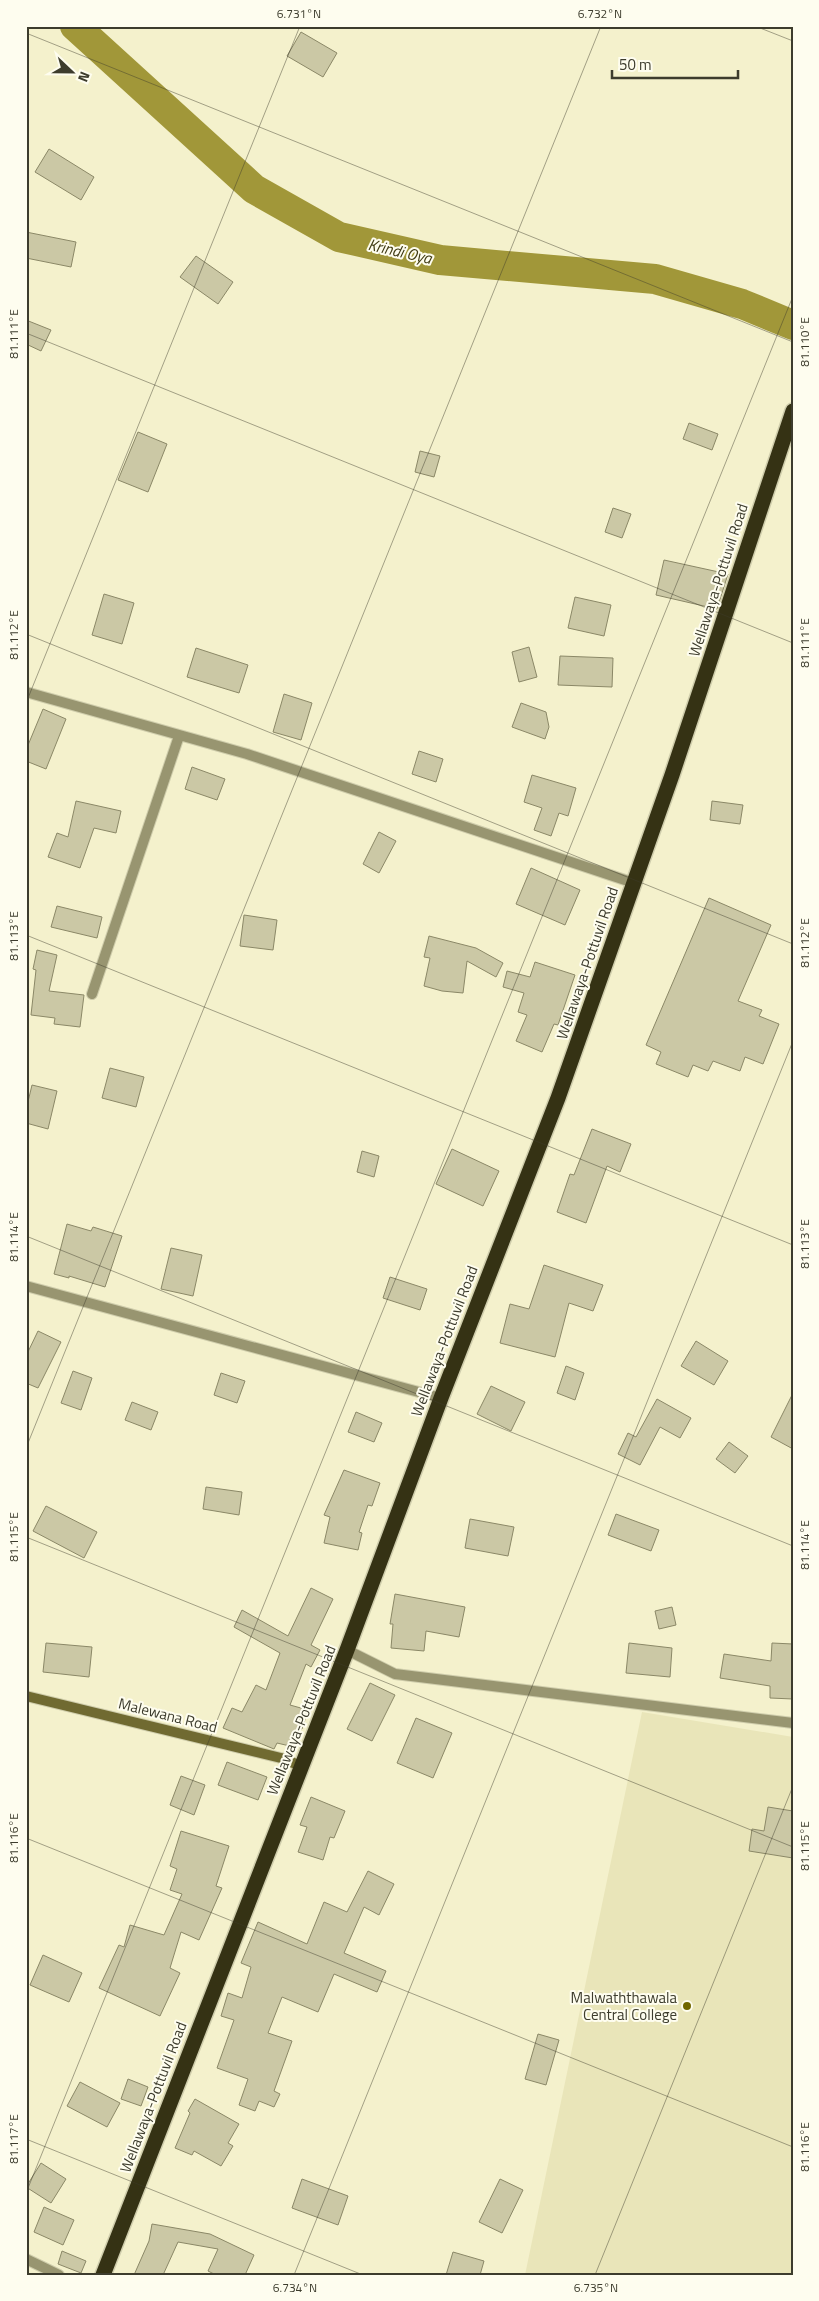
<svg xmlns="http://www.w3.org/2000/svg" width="819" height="2301" font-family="'Titillium Web',sans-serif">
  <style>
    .built { fill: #e9e5b9 }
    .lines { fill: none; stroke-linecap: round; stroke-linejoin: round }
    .river { stroke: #a19739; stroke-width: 30 }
    .building { fill: #cbc8a5; stroke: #8b8867 }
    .street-casing { stroke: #cfcdac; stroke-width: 12 }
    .secondary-casing { stroke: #cfcdac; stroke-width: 12 }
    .highway-casing { stroke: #cfcdac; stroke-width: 18 }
    .street { stroke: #989570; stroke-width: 10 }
    .secondary { stroke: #706a31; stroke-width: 10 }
    .highway { stroke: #353214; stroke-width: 15 }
    .ticks { fill: none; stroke: #3d3c2d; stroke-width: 1; stroke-opacity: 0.45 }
    .poi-dot { fill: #716700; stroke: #fefdef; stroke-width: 2 }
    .labels { text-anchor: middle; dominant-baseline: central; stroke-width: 4; stroke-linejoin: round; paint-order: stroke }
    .street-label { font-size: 15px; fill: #3d3c2d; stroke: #fefdef }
    .poi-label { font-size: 15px; fill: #3d3c2d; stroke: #fefdef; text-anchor: end }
    .water-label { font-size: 16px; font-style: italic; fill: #3f3a13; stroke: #fefdef }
    .neatline { fill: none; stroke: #3d3c2d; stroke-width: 2 }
    .ticks-label { font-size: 12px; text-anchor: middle; fill: #3d3c2d }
  </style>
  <rect width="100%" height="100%" fill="#f4f1cc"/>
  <!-- built -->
  <path class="built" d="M 642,1712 L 793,1737 L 793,2275 L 525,2275 Z"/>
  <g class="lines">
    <!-- river -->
    <path class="river" d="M 75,26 L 254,189 L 339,237 L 440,260 L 655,279 L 742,304 L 793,325"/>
  </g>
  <!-- building -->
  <path class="building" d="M 301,32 L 337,53 L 323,77 L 287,56 Z
    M 49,149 L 94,177 L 81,200 L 35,172 Z
    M 26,232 L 76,242 L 71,267 L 26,258 Z
    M 196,256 L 233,282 L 218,304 L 180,277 Z
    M 26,320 L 51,330 L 41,351 L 26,344 Z
    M 689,423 L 718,434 L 712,450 L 683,439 Z
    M 138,432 L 167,444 L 148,492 L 118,480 Z
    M 420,451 L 440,456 L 434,477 L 415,472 Z
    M 613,508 L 631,514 L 622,538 L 605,532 Z
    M 664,560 L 728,574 L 717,609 L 656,595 Z
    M 104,594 L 134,603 L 122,644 L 92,635 Z
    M 575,597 L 611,605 L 604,636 L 568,628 Z
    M 529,647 L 537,677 L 519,682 L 512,652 Z
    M 196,648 L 248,665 L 239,693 L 187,677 Z
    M 560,656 L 613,658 L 612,687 L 558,685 Z
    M 284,694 L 312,703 L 301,740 L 273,732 Z
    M 521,703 L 546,712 L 549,727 L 545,739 L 512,727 Z
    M 43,709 L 66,719 L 46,769 L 26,761 L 26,750 Z
    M 419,751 L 443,759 L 436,782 L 412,774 Z
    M 192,767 L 225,779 L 217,800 L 185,789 Z
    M 532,775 L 576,788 L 568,816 L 559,813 L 551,836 L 534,830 L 542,808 L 524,802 Z
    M 76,801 L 121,811 L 116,833 L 94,828 L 80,868 L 48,857 L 57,833 L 68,837 Z
    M 712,801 L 743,805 L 740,824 L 710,820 Z
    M 379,832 L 396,841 L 379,873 L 363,864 Z
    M 531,868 L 580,890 L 565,925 L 516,904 Z
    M 709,898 L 771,925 L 738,1001 L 762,1010 L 759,1016 L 779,1024 L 763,1064 L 745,1057 L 740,1071 L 713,1061 L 708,1071 L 693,1065 L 688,1077 L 656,1064 L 661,1052 L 646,1045 Z
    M 57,906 L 102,917 L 97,938 L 51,927 Z
    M 244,915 L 277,920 L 273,950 L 240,946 Z
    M 429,936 L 476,948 L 503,963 L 496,977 L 467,961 L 463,993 L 442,991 L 424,986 L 430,958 L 424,957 Z
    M 37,950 L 57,955 L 49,991 L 84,995 L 80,1027 L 54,1024 L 55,1018 L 31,1015 L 36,970 L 33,969 Z
    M 535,962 L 575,975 L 558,1025 L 554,1024 L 542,1052 L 516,1041 L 527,1015 L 518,1012 L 524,993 L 503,987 L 507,971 L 530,977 Z
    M 110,1068 L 144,1077 L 136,1107 L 102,1098 Z
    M 32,1085 L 57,1091 L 48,1129 L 26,1123 L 26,1110 Z
    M 592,1129 L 631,1144 L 620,1172 L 607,1166 L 586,1223 L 557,1212 L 570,1174 L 574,1175 Z
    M 452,1149 L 499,1171 L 483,1206 L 436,1184 Z
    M 362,1151 L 379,1156 L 374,1177 L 357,1172 Z
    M 67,1224 L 91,1231 L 93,1227 L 122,1236 L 105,1287 L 69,1276 L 69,1278 L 54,1274 Z
    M 171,1248 L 202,1255 L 193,1296 L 161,1289 Z
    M 544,1265 L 603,1285 L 593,1311 L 569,1303 L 555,1357 L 500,1343 L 510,1304 L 529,1309 Z
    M 390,1277 L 427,1289 L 420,1310 L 383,1298 Z
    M 38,1331 L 61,1342 L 38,1388 L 26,1383 L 26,1356 Z
    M 696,1341 L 728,1361 L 714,1385 L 681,1366 Z
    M 566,1366 L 584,1373 L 575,1400 L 557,1393 Z
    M 73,1371 L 92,1378 L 81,1410 L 61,1403 Z
    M 221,1373 L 245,1381 L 237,1403 L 214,1395 Z
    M 491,1386 L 525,1402 L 511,1431 L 477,1414 Z
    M 793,1393 L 793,1449 L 771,1437 Z
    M 657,1399 L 691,1418 L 680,1438 L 660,1427 L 640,1465 L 618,1454 L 628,1433 L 636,1437 Z
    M 132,1402 L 158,1412 L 151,1430 L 125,1420 Z
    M 356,1412 L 382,1423 L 374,1442 L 348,1432 Z
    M 729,1442 L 748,1456 L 735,1473 L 716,1459 Z
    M 344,1470 L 380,1483 L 372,1506 L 368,1505 L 359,1532 L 362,1533 L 358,1550 L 324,1543 L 330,1517 L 324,1515 Z
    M 206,1487 L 242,1492 L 239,1515 L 203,1509 Z
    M 46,1506 L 97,1532 L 84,1558 L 33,1531 Z
    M 616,1514 L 659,1530 L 651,1551 L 608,1535 Z
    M 470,1519 L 514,1527 L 508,1556 L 465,1548 Z
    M 311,1588 L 333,1599 L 311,1645 L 320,1650 L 311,1667 L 306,1664 L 290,1705 L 308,1710 L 302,1729 L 299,1728 L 294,1747 L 277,1743 L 274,1749 L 223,1728 L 232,1708 L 242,1712 L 256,1685 L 266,1690 L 280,1653 L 234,1627 L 242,1610 L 288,1636 Z
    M 395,1594 L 465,1607 L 459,1637 L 426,1631 L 424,1651 L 391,1648 L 393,1624 L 390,1624 Z
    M 672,1607 L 676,1625 L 659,1629 L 655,1611 Z
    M 46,1643 L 92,1647 L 89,1677 L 43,1672 Z
    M 629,1643 L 672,1648 L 670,1677 L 626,1673 Z
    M 772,1643 L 793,1644 L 793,1699 L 770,1698 L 770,1686 L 720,1678 L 724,1654 L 771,1661 Z
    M 370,1683 L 395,1695 L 372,1741 L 347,1729 Z
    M 416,1718 L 452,1733 L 433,1778 L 397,1763 Z
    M 227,1762 L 267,1777 L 258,1800 L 218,1785 Z
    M 181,1776 L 205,1785 L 194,1815 L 170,1805 Z
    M 311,1797 L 345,1811 L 334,1838 L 330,1837 L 323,1860 L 298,1852 L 307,1827 L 300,1825 Z
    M 768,1807 L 793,1811 L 793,1858 L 749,1851 L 752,1829 L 764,1831 Z
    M 181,1831 L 229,1846 L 216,1886 L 222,1888 L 199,1940 L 181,1932 L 170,1968 L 180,1973 L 160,2016 L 99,1988 L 119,1945 L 124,1947 L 130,1925 L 164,1935 L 182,1894 L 170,1890 L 177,1869 L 170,1866 Z
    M 368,1871 L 394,1884 L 379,1915 L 364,1907 L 344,1953 L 386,1971 L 377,1992 L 334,1974 L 318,2012 L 282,1997 L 268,2033 L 292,2041 L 274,2091 L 280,2094 L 274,2107 L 259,2101 L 255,2111 L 239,2105 L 248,2079 L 217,2068 L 234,2020 L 221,2016 L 228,1993 L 242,1998 L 251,1967 L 241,1963 L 258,1922 L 307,1944 L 324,1902 L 347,1912 Z
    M 43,1955 L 82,1973 L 69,2002 L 30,1985 Z
    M 538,2034 L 559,2040 L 546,2085 L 525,2079 Z
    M 128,2079 L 148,2087 L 141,2106 L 121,2099 Z
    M 80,2082 L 120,2103 L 107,2127 L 67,2106 Z
    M 195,2099 L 239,2124 L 228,2143 L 233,2146 L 221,2166 L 194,2151 L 192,2155 L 175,2148 L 190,2113 L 188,2111 Z
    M 41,2163 L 66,2179 L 51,2203 L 26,2187 Z
    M 302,2179 L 348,2196 L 338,2225 L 292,2208 Z
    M 500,2179 L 523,2190 L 502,2233 L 479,2222 Z
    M 44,2207 L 74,2220 L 63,2245 L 34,2232 Z
    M 152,2224 L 210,2234 L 254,2255 L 245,2275 L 216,2275 L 208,2271 L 218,2249 L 178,2242 L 163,2275 L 134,2275 L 149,2241 Z
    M 62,2251 L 86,2261 L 81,2273 L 58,2264 Z
    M 453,2252 L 484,2261 L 480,2275 L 446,2275 Z"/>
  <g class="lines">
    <defs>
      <path id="street" d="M 26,692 L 247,754 L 634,883
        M 92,994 L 179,736
        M 26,1286 L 441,1398
        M 347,1650 L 395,1674 L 793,1723
        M 26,2259 L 59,2275"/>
      <path id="secondary" d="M 26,1696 L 281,1758 L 301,1766"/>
      <path id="highway" d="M 103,2275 L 347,1650 L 441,1398 L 558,1098 L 672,775 L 793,411"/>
    </defs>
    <!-- street casing -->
    <use href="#street" class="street-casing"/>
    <!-- secondary casing -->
    <use href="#secondary" class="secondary-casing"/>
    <!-- highway casing -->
    <use href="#highway" class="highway-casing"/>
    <!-- street -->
    <use href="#street" class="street"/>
    <!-- secondary -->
    <use href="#secondary" class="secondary"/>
    <!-- highway -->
    <use href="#highway" class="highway"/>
  </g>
  <!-- ticks -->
  <path class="ticks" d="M 755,26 L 793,41M 26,33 L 793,342M 26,333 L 793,643M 26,634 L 793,944M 26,703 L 300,26M 26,935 L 793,1245M 26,1236 L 793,1546M 26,1448 L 601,26M 26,1537 L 793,1847M 26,1838 L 793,2147M 26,2139 L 363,2275M 26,2193 L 793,296M 294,2275 L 793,1041M 595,2275 L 793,1786"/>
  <!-- markers -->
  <circle class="poi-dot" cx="687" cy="2006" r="5"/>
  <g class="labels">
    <!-- street labels -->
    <g class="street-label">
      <text transform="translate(718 580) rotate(-72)">Wellawaya-Pottuvil Road</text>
      <text transform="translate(587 963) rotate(-71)">Wellawaya-Pottuvil Road</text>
      <text transform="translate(444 1341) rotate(-69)">Wellawaya-Pottuvil Road</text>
      <text transform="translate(168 1715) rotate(14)">Malewana Road</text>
      <text transform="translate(301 1720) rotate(-68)">Wellawaya-Pottuvil Road</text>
      <text transform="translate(153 2097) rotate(-69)">Wellawaya-Pottuvil Road</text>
    </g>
    <!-- poi labels -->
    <g class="poi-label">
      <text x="677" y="1997">Malwaththawala<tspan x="677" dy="17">Central College</tspan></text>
    </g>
    <!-- water labels -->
    <g class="water-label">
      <text transform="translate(400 251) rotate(13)">Krindi Oya</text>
    </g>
  </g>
  <!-- border -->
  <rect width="819" height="2301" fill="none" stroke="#fefdef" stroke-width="55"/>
  <!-- north arrow -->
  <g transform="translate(72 72) rotate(112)" stroke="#fefdef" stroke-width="4" paint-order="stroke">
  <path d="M0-4L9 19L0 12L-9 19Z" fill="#3d3c2d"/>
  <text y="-8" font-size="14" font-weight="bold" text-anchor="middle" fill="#3d3c2d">N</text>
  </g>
  <!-- scale -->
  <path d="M612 70v8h126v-8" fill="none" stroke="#3d3c2d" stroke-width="2.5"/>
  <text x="619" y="70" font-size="15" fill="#3d3c2d" stroke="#fefdef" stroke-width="4" paint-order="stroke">50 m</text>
  <rect x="28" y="28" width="764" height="2246" class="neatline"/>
  <g class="ticks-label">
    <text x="299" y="18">6.731°N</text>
    <text x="600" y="18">6.732°N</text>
    <text transform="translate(14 334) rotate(-90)" y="4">81.111°E</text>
    <text transform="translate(805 342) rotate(-90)" y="4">81.110°E</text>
    <text transform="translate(14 635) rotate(-90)" y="4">81.112°E</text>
    <text transform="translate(805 643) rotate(-90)" y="4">81.111°E</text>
    <text transform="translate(14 936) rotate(-90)" y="4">81.113°E</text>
    <text transform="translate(805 943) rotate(-90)" y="4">81.112°E</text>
    <text transform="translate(14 1237) rotate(-90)" y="4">81.114°E</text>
    <text transform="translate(805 1244) rotate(-90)" y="4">81.113°E</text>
    <text transform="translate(14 1537) rotate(-90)" y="4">81.115°E</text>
    <text transform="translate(805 1545) rotate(-90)" y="4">81.114°E</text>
    <text transform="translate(14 1838) rotate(-90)" y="4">81.116°E</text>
    <text transform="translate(805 1846) rotate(-90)" y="4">81.115°E</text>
    <text transform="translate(14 2139) rotate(-90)" y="4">81.117°E</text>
    <text transform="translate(805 2147) rotate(-90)" y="4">81.116°E</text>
    <text x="295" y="2292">6.734°N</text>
    <text x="596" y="2292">6.735°N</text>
  </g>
</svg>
